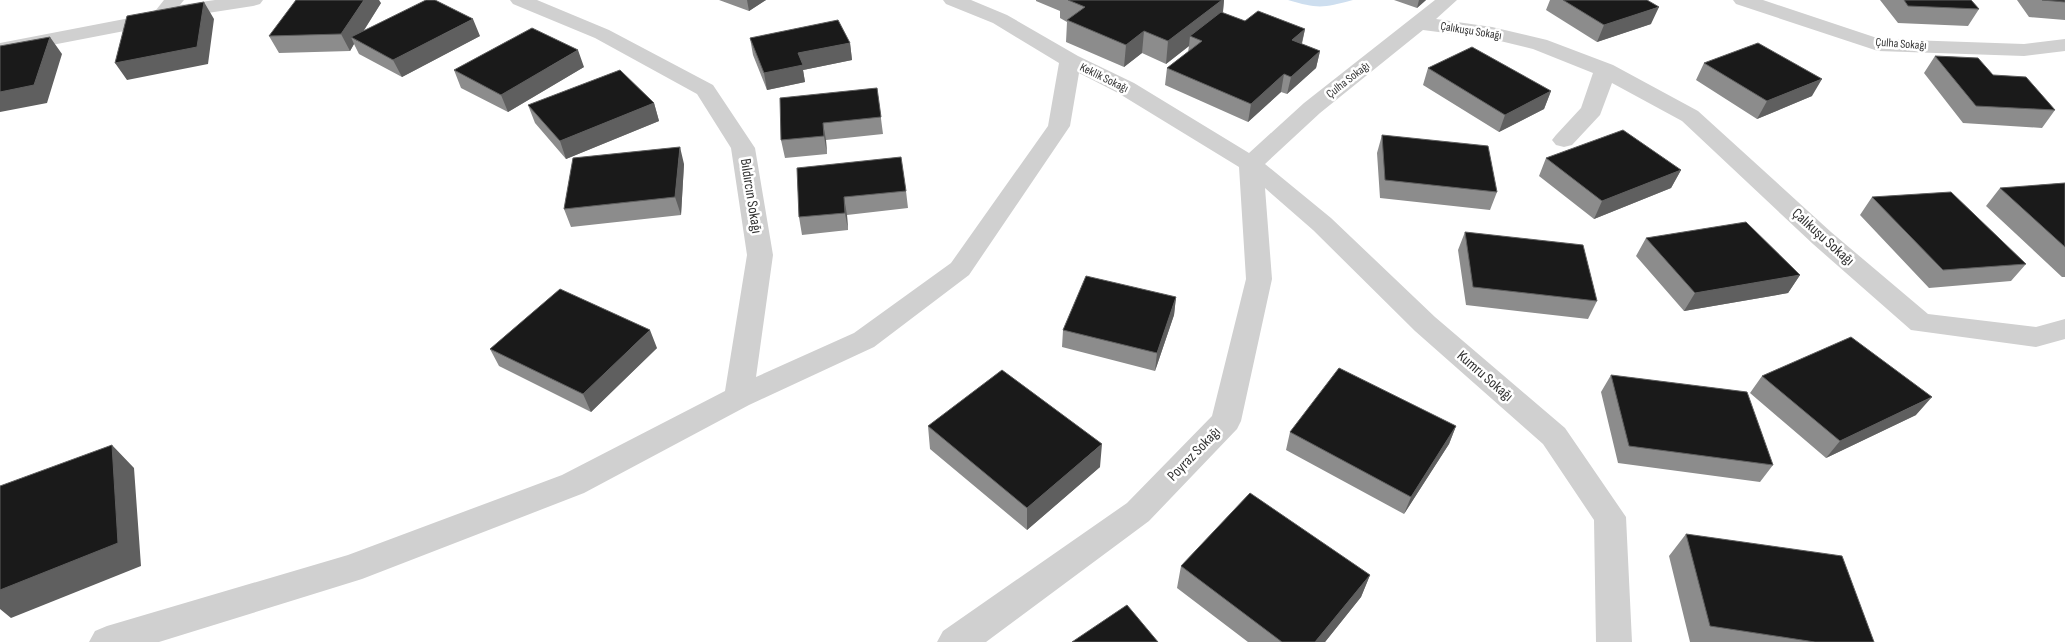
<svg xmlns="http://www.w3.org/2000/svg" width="2065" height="642" font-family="'Sofia Sans Condensed',sans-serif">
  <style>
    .water { fill: #cddeef }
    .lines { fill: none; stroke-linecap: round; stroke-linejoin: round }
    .minor { fill: #d0d0d0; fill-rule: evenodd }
    .wall { fill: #8c8c8c }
    .shaded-wall { fill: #5f5f5f }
    .building { fill: #1a1a1a; stroke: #5f5f5f }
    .labels { text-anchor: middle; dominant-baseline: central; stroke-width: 5; stroke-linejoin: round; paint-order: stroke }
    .far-street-label { font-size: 12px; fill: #333; stroke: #fff }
    .street-label { font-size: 15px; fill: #333; stroke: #fff }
  </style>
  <rect width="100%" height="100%" fill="#fff"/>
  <!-- water -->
  <path class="water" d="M 1288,0 L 1353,0 C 1323,8 1318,9 1288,0 Z"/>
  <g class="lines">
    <!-- minor -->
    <path class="minor" d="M 164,0 L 184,0 L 180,5 L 215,0 L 263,0 L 260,4 L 253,6 L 169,19 L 140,28 L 0,55 L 0,43 L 135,17 L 156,10 Z
      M 510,0 L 537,0 L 609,30 L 713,85 L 755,148 L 773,255 L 756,377 L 854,333 L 951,263 L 1048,126 L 1059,63 L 993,23 L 946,4 L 943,0 L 971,0 L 1007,15 L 1078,56 L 1134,83 L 1249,153 L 1304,103 L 1435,0 L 1457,0 L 1436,19 L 1492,27 L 1547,40 L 1613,65 L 1698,111 L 1831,232 L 1928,314 L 2036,327 L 2065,319 L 2065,339 L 2036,347 L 1911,330 L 1813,244 L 1682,121 L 1612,83 L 1600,115 L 1572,145 L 1564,147 L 1556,145 L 1552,140 L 1556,135 L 1581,108 L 1593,73 L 1533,49 L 1492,39 L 1423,30 L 1320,113 L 1265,164 L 1331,218 L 1435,317 L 1565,428 L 1626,517 L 1632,642 L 1596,642 L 1594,520 L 1543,444 L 1415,331 L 1313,230 L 1265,188 L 1272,279 L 1241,421 L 1237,429 L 1149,521 L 986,642 L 937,642 L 943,631 L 1127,503 L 1212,416 L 1246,279 L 1239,167 L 1118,93 L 1079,73 L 1070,126 L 969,275 L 874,347 L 749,405 L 584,493 L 362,579 L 159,642 L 89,642 L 95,631 L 107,626 L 348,555 L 562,475 L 725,391 L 747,255 L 731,148 L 697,94 L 595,38 L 513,4 Z
      M 1733,0 L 1763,0 L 1880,39 L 2024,44 L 2065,39 L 2065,51 L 2024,56 L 1878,51 L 1736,4 Z"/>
  </g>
  <!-- wall -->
  <path class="wall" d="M 719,0 L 766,0 L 749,11 Z
    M 1036,0 L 1224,0 L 1223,13 L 1245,21 L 1305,29 L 1302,44 L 1320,51 L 1316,68 L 1287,94 L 1281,92 L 1248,122 L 1165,85 L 1167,68 L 1188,52 L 1189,46 L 1166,64 L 1142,53 L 1124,67 L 1066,42 L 1067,22 L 1060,18 L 1060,11 L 1036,1 Z
    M 1394,0 L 1426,0 L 1417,8 Z
    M 1550,0 L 1647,0 L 1651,24 L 1597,42 L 1546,10 Z
    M 1880,0 L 1971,0 L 1979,9 L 1968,26 L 1898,23 Z
    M 2017,0 L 2065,0 L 2065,20 L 2029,17 Z
    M 381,3 L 363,32 L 480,36 L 402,77 L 359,54 L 354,44 L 350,51 L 279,53 L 269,36 Z
    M 750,38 L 850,43 L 852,60 L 803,70 L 805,82 L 767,90 L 753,55 Z
    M 1935,56 L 1993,75 L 2055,110 L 2042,128 L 1963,123 L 1924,73 Z
    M 1704,63 L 1812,96 L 1757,119 L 1696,80 Z
    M 584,67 L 508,112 L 461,88 L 454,70 Z
    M 1428,68 L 1551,91 L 1544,109 L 1499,132 L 1423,85 Z
    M 877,88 L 883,134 L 826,140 L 827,154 L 785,158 L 781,140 Z
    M 654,103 L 659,121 L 566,159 L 535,123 L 528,105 Z
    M 1382,135 L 1497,192 L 1490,210 L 1380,198 L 1377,153 Z
    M 1546,158 L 1681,170 L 1671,188 L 1594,219 L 1539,176 Z
    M 684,164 L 681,215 L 571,227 L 564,209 Z
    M 797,168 L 906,191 L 908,208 L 847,215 L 848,230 L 802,235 L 799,217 Z
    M 2065,183 L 2065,277 L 2062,277 L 1986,206 L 2000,188 Z
    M 1872,197 L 2026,264 L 2011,281 L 1929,288 L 1860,215 Z
    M 1465,232 L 1597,301 L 1588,319 L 1466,305 L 1458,250 Z
    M 1646,238 L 1800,275 L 1788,293 L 1684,311 L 1636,256 Z
    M 1176,297 L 1174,315 L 1155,371 L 1062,347 L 1063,330 Z
    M 657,348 L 591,412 L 499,366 L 490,349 Z
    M 1611,375 L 1773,465 L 1760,482 L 1618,463 L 1601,392 Z
    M 1762,376 L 1916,415 L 1826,458 L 1750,393 Z
    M 928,426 L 1100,467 L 1027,530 L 930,449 Z
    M 1456,426 L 1449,444 L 1404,514 L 1286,450 L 1290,432 Z
    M 1686,534 L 1874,642 L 1690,642 L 1669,556 Z
    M 1181,566 L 1370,575 L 1361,597 L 1325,642 L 1248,642 L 1177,588 Z"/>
  <!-- shaded-wall -->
  <path class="shaded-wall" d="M 364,0 L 379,0 L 381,3 L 357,41 L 351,37 L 354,44 L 350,51 L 341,34 Z
    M 747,0 L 766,0 L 749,11 Z
    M 1222,0 L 1224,0 L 1222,20 L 1190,36 L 1189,46 L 1166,64 L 1168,41 Z
    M 1419,0 L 1426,0 L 1417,8 Z
    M 204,2 L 214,19 L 208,64 L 127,80 L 115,63 Z
    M 1659,7 L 1651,24 L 1597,42 L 1604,25 Z
    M 473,19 L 480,36 L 402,77 L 393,60 Z
    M 1305,29 L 1301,46 L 1292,40 Z
    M 1144,31 L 1142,53 L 1124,67 L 1126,45 Z
    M 50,37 L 62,54 L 47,103 L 0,112 L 0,92 Z
    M 850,43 L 852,60 L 803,70 L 805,82 L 767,90 L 764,73 L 798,53 Z
    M 578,50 L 584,67 L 508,112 L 501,95 Z
    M 1320,51 L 1316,68 L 1287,94 L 1291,77 Z
    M 1284,74 L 1281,92 L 1248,122 L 1251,104 Z
    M 1822,79 L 1812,96 L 1757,119 L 1767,101 Z
    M 1551,91 L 1544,109 L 1499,132 L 1505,115 Z
    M 654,103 L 659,121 L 566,159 L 560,141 Z
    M 823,123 L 826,140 L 827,154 L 824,136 Z
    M 680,147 L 684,164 L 681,215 L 675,197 Z
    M 1681,170 L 1671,188 L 1594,219 L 1602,201 Z
    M 844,197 L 847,215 L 848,230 L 845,213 Z
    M 1800,275 L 1788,293 L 1684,311 L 1695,293 Z
    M 1176,297 L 1174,315 L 1155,371 L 1157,353 Z
    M 650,330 L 657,348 L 591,412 L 583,394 Z
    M 1932,397 L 1916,415 L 1826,458 L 1840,441 Z
    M 1456,426 L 1449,444 L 1404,514 L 1411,497 Z
    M 1102,444 L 1100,467 L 1027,530 L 1027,508 Z
    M 112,445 L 134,468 L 141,566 L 11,618 L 0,609 L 0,590 Z
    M 1370,575 L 1361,597 L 1325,642 L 1315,642 Z"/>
  <!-- building -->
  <path class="building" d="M 296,0 L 364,0 L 341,34 L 269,36 Z
    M 426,0 L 435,0 L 473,19 L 393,60 L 351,37 Z
    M 1068,0 L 1222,0 L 1168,41 L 1144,31 L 1126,45 L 1067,20 L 1085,7 Z
    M 1563,0 L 1647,0 L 1659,7 L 1604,25 Z
    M 1904,0 L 1971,0 L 1979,9 L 1908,6 Z
    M 2042,0 L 2065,0 L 2065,2 Z
    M 204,2 L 197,47 L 115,63 L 127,16 Z
    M 1258,11 L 1305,29 L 1292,40 L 1320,51 L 1291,77 L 1284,74 L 1251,104 L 1167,68 L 1202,41 L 1190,36 L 1221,12 L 1245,21 Z
    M 838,20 L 850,43 L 798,53 L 803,65 L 764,73 L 750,38 Z
    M 532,28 L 578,50 L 501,95 L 454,70 Z
    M 50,37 L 34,85 L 0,92 L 0,46 Z
    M 1758,43 L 1822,79 L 1767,101 L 1704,63 Z
    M 1472,47 L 1551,91 L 1505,115 L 1428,68 Z
    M 1935,56 L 1978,58 L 1993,75 L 2026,77 L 2055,110 L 1976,106 Z
    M 620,70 L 654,103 L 560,141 L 528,105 Z
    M 877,88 L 881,117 L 823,123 L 824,136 L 781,140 L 780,98 Z
    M 1623,130 L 1681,170 L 1602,201 L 1546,158 Z
    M 1382,135 L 1488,146 L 1497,192 L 1385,180 Z
    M 680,147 L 675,197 L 564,209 L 573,158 Z
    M 901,157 L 906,191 L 844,197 L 845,213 L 799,217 L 797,168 Z
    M 2065,183 L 2065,247 L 2000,188 Z
    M 1951,192 L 2026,264 L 1943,270 L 1872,197 Z
    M 1746,222 L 1800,275 L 1695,293 L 1646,238 Z
    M 1465,232 L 1583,245 L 1597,301 L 1473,287 Z
    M 1086,276 L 1176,297 L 1157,353 L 1063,330 Z
    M 560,289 L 650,330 L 583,394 L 490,349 Z
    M 1851,337 L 1932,397 L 1840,441 L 1762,376 Z
    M 1339,368 L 1456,426 L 1411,497 L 1290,432 Z
    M 1002,370 L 1102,444 L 1027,508 L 928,426 Z
    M 1611,375 L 1747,392 L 1773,465 L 1629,446 Z
    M 112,445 L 118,543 L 0,590 L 0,486 Z
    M 1250,493 L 1370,575 L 1315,642 L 1282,642 L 1181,566 Z
    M 1686,534 L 1842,556 L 1874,642 L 1815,642 L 1710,626 Z
    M 1127,605 L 1158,642 L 1072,642 Z"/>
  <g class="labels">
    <!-- far-street labels -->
    <g class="far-street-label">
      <text transform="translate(1471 31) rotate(9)">Çalıkuşu Sokağı</text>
      <text transform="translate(1901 44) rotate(4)">Çulha Sokağı</text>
      <text transform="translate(1104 78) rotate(26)">Keklik Sokağı</text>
      <text transform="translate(1348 80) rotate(-38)">Çulha Sokağı</text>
    </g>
    <!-- street labels -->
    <g class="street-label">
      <text transform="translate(751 196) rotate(81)">Bıldırcın Sokağı</text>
      <text transform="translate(1823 237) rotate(42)">Çalıkuşu Sokağı</text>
      <text transform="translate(1485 376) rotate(41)">Kumru Sokağı</text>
      <text transform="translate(1194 454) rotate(-46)">Poyraz Sokağı</text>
    </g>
  </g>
</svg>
